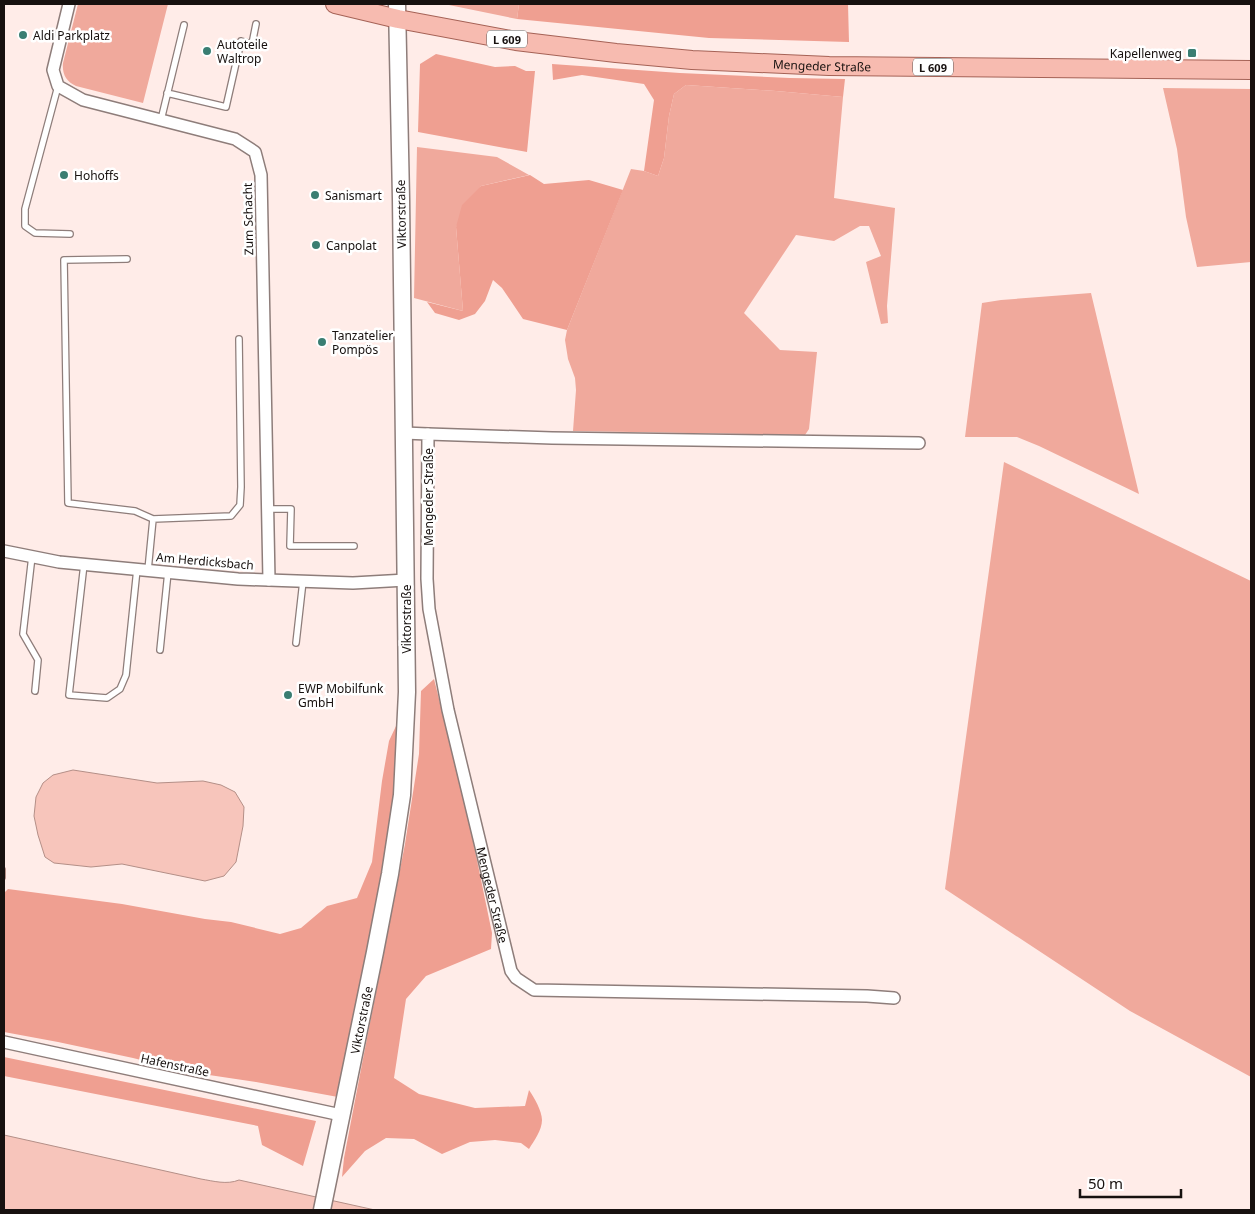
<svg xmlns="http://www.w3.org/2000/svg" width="1255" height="1214" font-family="'Noto Sans',sans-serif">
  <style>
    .green { fill: #f0a99c }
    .forest { fill: #ef9f91 }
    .water { fill: #f7c5bb; stroke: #b48f87 }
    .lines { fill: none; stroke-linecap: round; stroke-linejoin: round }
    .stream { stroke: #b48f87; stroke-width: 4 }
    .lane-casing { stroke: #8e7d7a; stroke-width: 8 }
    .street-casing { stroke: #8e7d7a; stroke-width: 14 }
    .secondary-casing { stroke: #8e7d7a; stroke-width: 19 }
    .primary-casing { stroke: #a56256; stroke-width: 20 }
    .lane { stroke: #fff; stroke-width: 5.5 }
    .street { stroke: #fff; stroke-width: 11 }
    .secondary { stroke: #fff; stroke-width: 16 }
    .primary { stroke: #f7bbb0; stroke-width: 18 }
    .poi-dot { fill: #3a7e72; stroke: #fff; stroke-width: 2 }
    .labels { text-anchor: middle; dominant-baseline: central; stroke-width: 5; stroke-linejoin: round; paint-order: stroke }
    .shield { fill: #fff; stroke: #5d5857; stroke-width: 1 }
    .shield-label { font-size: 11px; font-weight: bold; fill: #17110f }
    .poi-label { font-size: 12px; fill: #17110f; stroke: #fff; text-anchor: start }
    .street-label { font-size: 12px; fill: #17110f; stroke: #fff }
  </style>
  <rect width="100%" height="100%" fill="#ffece8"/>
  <!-- green -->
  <path class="green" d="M 78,4 L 168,4 L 143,103 L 76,86 C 66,81 62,74 63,63 Z
    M 444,4 L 519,4 L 517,19 Z
    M 686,85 L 776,91 L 843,97 L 834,198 L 895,208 L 887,306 L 888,323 L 881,324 L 866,262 L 881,256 L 869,226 L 860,226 L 834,241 L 796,235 L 744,313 L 780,350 L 817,352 L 809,429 L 805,435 L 573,431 L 576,390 L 575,378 L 568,359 L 565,340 L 567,330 L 631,169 L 644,171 L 658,176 L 664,158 L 669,116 L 674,94 Z
    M 1163,88 L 1251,89 L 1251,262 L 1197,267 L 1186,217 L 1177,149 Z
    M 417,147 L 497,157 L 529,175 L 481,186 L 456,227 L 463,311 L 414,298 Z
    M 1091,293 L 1139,494 L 1039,446 L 1017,437 L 965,437 L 982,303 L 1001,300 Z
    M 1004,462 L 1251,581 L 1251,1077 L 1130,1011 L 945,889 Z"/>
  <!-- forest -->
  <path class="forest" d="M 519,4 L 848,4 L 849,42 L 709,38 L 517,19 Z
    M 436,54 L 495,67 L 515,66 L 526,71 L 535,71 L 527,152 L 418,132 L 420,64 Z
    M 552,64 L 680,73 L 790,78 L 845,79 L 843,97 L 776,91 L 686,85 L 674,94 L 669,116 L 664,158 L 658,176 L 644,171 L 654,100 L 644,84 L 582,75 L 553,80 Z
    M 530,175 L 544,184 L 589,180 L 623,190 L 567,330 L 523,319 L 502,288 L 493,280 L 485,301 L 475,314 L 459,320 L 435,313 L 427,302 L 463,311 L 456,227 L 462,205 L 481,186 Z
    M 434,679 L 466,807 L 492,933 L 491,949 L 426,976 L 406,999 L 394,1078 L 419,1094 L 475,1108 L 525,1106 L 529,1090 C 534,1097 542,1111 542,1120 C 542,1130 534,1141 529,1149 L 521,1143 L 495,1140 L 470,1142 L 442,1154 L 414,1139 L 386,1138 L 365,1151 L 342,1177 L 344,1158 L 362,1064 L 405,844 L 419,754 L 421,691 Z
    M 396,726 L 396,793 L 383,878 L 367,951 L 338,1097 L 256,1082 L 189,1072 L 133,1058 L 58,1042 L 4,1032 L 4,893 L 8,889 L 122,904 L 205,919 L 231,922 L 280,934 L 301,928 L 327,906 L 357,898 L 372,862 L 382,781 L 389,741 Z
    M 4,1057 L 33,1063 L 316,1121 L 303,1166 L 262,1145 L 258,1126 L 4,1076 Z"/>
  <!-- water -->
  <path class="water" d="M 73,770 L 157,783 L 203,781 L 221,785 L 235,792 L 244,807 L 243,826 L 236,862 L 224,876 L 205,881 L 122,864 L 91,867 L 54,863 L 45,857 L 38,835 L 34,816 L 36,797 L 43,783 L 53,775 Z
    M 4,1135 L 201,1179 C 213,1181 227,1185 239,1180 L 375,1210 L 4,1210 Z"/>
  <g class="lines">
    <!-- stream -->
    <path class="stream" d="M 4,869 L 4,878"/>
    <defs>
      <path id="lane" d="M 58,86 L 25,209 L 25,226 L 35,233 L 70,234
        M 167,93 L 226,107 L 241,41 L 252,44 L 256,24
        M 161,120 L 184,25
        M 127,259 L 64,260 L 68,503 L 135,511 L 153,519
        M 267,509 L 291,509 L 290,546 L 354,546
        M 32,556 L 23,634 L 38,660 L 35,691
        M 84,564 L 69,695 L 107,698 L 120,689 L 126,675 L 137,569
        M 148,570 L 153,519 L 231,516 L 240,505 L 241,487 L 239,339
        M 296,643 L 303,581
        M 160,650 L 168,572"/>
      <g id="street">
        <path d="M 69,4 L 53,70 L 58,86 L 83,100 L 235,139 L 255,152 L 261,175 L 269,580"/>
        <path id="s1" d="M 404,433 L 428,434 L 427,579 L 429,609 L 448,710 L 511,971 L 516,978 L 534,990 L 867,996 L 894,998"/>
        <path d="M 428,434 L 552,438 L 919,443"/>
        <path d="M 4,551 L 59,562 L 238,579 L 353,583 L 406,580"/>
        <path d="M 4,1042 L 341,1115"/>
      </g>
      <g id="secondary">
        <path id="s2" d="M 322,1210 L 375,952 L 390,874 L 402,795 L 407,692 L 401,199 L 397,4"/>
      </g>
      <g id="primary">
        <path id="s3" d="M 335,4 L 398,19 L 516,41 L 616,53 L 692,60 L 829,66 L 1251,70"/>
      </g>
    </defs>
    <!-- lane casing -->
    <use href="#lane" class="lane-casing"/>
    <!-- street casing -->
    <use href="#street" class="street-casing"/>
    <!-- secondary casing -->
    <use href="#secondary" class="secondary-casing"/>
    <!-- primary casing -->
    <use href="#primary" class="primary-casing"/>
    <!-- lane -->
    <use href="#lane" class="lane"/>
    <!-- street -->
    <use href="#street" class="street"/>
    <!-- secondary -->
    <use href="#secondary" class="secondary"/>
    <!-- primary -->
    <use href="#primary" class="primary"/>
  </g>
  <!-- markers -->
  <g class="poi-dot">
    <circle cx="23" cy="35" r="5"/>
    <circle cx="207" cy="51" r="5"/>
    <rect x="1187" y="48" width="10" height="10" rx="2.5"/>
    <circle cx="64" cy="175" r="5"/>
    <circle cx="315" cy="195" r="5"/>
    <circle cx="316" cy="245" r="5"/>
    <circle cx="322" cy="342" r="5"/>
    <circle cx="288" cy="695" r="5"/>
  </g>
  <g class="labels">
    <!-- shield labels -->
    <g class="shield">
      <rect x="487" y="30.5" width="40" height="17" rx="4"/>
      <rect x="913" y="58.5" width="40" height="17" rx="4"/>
    </g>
    <g class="shield-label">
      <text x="507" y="39">L 609</text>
      <text x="933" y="67">L 609</text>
    </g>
    <!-- poi labels -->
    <g class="poi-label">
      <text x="33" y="35">Aldi Parkplatz</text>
      <text x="217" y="44">Autoteile<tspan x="217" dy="14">Waltrop</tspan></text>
      <text x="1182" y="53" text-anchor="end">Kapellenweg</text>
      <text x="74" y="175">Hohoffs</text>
      <text x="325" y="195">Sanismart</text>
      <text x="326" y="245">Canpolat</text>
      <text x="332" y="335">Tanzatelier<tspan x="332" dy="14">Pompös</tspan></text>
      <text x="298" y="688">EWP Mobilfunk<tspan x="298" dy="14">GmbH</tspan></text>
    </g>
    <!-- street labels -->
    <g class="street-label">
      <text stroke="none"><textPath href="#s3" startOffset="492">Mengeder Straße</textPath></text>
      <text transform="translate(401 214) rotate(-91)">Viktorstraße</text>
      <text transform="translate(248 219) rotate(-91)">Zum Schacht</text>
      <text transform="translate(428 497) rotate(-90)">Mengeder Straße</text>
      <text transform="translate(205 561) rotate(5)">Am Herdicksbach</text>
      <text transform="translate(406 619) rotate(-90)">Viktorstraße</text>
      <text stroke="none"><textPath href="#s1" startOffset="492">Mengeder Straße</textPath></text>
      <text stroke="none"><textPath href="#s2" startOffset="194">Viktorstraße</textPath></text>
      <text transform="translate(175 1065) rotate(12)">Hafenstraße</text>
    </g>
  </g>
  <!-- border -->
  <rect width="1255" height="1214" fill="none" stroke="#17110f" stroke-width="10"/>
  <!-- scale -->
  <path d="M1080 1189v8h101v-8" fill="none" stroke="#17110f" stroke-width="2.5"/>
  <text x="1088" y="1189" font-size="15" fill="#17110f" stroke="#ffffff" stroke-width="4" paint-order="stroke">50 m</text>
</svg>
